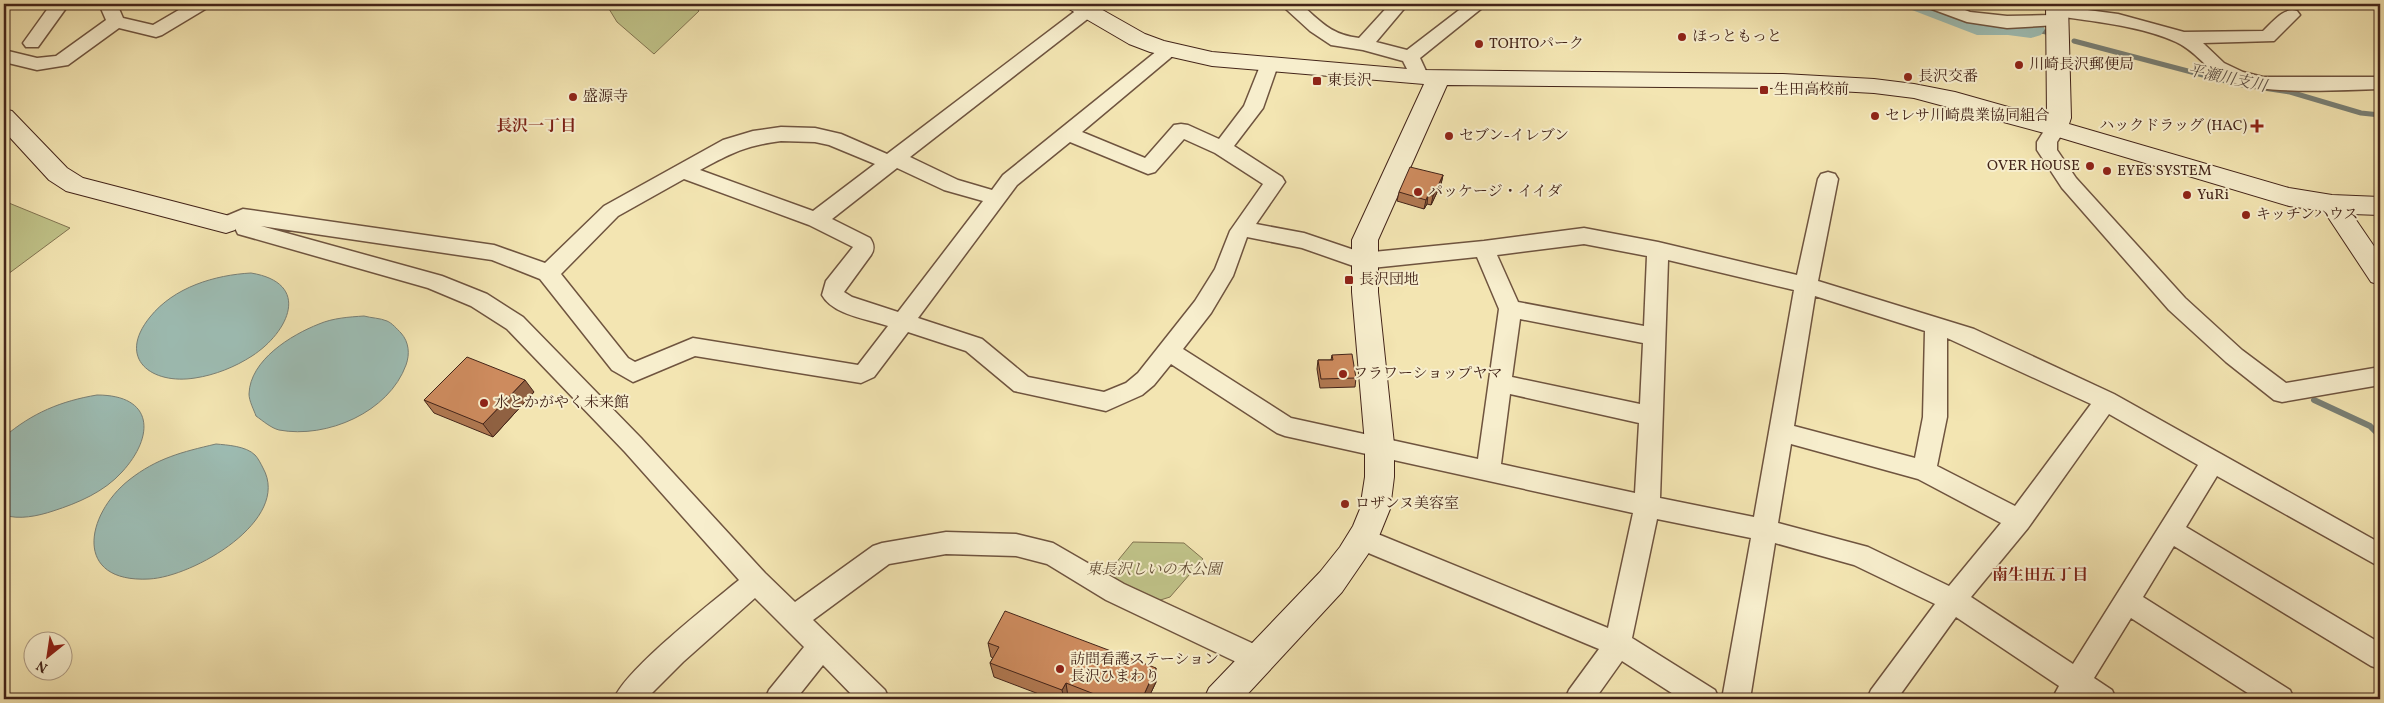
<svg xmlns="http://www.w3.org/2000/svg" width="2384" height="703" font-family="Vollkorn,'Noto Serif JP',serif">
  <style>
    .green { fill: #c0c389; stroke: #827451 }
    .water { fill: #9dbdb4; stroke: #798076 }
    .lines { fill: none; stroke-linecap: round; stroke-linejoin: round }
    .stream-far1 { stroke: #798076; stroke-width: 5 }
    .stream { stroke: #798076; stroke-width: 6 }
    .river { fill: #9dbdb4; fill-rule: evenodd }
    .street-casing { stroke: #6f543f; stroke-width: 3 }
    .secondary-casing { stroke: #432419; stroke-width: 2 }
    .street { fill: #f7eecd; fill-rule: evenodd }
    .secondary { fill: #f7eecd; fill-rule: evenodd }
    .wall { fill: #b07851; stroke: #432419 }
    .shaded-wall { fill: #906142; stroke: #432419 }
    .building { fill: #cd8b5e; stroke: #432419 }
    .poi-dot { fill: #8f2418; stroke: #f7eecd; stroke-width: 2 }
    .labels { text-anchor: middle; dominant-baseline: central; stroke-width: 4; stroke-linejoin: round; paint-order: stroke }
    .poi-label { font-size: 15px; fill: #432419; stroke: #f7eecd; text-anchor: start }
    .park-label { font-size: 15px; font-style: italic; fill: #624c35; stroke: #f7eecd }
    .water-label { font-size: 16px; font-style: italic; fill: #5e5248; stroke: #f7eecd }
    .neighbourhood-label { font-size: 16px; font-weight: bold; fill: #7a1f14; stroke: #f7eecd }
  </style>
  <rect width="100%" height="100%" fill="#f3e5b2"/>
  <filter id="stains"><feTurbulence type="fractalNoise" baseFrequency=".004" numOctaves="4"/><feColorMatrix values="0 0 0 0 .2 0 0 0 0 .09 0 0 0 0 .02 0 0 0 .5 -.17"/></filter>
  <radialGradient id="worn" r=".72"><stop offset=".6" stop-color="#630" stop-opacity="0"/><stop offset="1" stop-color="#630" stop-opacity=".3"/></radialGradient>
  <!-- green -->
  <path class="green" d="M 606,4 L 689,4 L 694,5 L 699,11 L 654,54 L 617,22 Z
    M 4,201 L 70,228 L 4,277 Z
    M 1133,542 L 1184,543 L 1203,559 L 1170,597 L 1154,602 L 1106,575 Z"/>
  <!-- water -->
  <path class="water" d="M 251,273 C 312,283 289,332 252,356 C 235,367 215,375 195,378 C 152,385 116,359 150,317 C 174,287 215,275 251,273 Z
    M 364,316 C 371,318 380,318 387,321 C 392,323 397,329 401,333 C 409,342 410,354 406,365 C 389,412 327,439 279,430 C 271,428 263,421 256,416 C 254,410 249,401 249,394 C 250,360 291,335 319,324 C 333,318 349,317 364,316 Z
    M 97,395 C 154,395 155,436 122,472 C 104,492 78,503 53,511 C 38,516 19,520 4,515 L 4,437 C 32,413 61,401 97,395 Z
    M 216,444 C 227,445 246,446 255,455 C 258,458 261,464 263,468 C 292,520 193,577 149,579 C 73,583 85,515 129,480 C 157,458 182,452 216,444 Z"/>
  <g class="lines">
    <!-- stream-far1 -->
    <path class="stream-far1" d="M 2031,29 L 2051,33
      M 2074,41 L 2237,84 L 2290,92 L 2361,113 L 2380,115"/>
    <!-- stream -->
    <path class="stream" d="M 2314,400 L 2370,426 L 2380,436"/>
    <!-- river -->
    <path class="river" d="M 1908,4 L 1946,4 L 1980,17 L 2008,17 L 2041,23 L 2045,29 L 2041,35 L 2031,38 L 2008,35 L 1977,35 L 1912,10 Z"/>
    <defs>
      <path id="street" d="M 51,4 L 69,4 L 38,47 L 26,47 L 23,43 Z
        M 99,4 L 117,4 L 123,18 L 153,25 L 189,4 L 210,4 L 207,8 L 162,35 L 156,37 L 119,28 L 68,65 L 37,70 L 4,62 L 4,50 L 37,58 L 56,56 L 106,20 Z
        M 1286,4 L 1306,4 L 1304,7 C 1323,24 1333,35 1359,38 L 1390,4 L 1408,4 L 1376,42 L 1407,50 L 1467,4 L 1487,4 L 1420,58 L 1426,71 L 1424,75 L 1417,77 L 1410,75 L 1403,61 L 1363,50 L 1331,45 L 1310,31 L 1287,10 L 1284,6 Z
        M 1926,4 L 1950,4 L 1970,12 L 2007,16 L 2051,15 L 2048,11 L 2051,7 L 2057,6 L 2118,14 L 2184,32 L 2263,31 C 2273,22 2283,7 2297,11 L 2300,15 L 2274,41 L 2203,43 L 2224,63 L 2243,72 L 2263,77 L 2380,77 L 2380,89 C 2338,90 2271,95 2232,82 C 2209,74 2198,52 2176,42 C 2144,27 2099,22 2064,17 L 2066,20 L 2063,24 L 2057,25 L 2007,28 L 1967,22 L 1929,8 Z
        M 1088,5 L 1094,6 L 1097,10 L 1094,14 L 910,157 L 958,180 L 992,190 L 1003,175 L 1163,46 L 1169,44 L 1175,46 L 1178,50 L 1175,54 L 1082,132 L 1145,158 L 1174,125 L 1181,124 L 1188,125 L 1219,139 L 1244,106 L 1262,61 L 1269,59 L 1276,61 L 1278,65 L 1263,108 L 1234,146 L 1282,177 L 1285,182 L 1256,224 L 1304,233 L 1363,253 L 1484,241 L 1584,228 L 1658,242 L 1797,275 L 1818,179 L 1821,174 L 1828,172 L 1835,174 L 1838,179 L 1818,281 L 1974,329 L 2114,394 L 2380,543 L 2380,567 L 2217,476 L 2186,527 L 2380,643 L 2380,669 L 2371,666 L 2174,546 L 2143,597 L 2290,690 L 2294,699 L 2257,699 L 2131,618 L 2094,678 L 2112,690 L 2116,699 L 2052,699 L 2059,686 L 1956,617 L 1897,699 L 1867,699 L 1871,690 L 1935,604 L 1854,565 L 1775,543 L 1750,699 L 1722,699 L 1751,538 L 1657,519 L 1632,638 L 1715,690 L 1719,699 L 1681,699 L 1622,661 L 1595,699 L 1565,699 L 1569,690 L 1599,649 L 1354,547 L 1350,539 L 1354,531 L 1363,528 L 1608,628 L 1633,513 L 1285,436 L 1277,433 L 1171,364 L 1154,385 L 1142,395 L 1106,411 L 1014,391 L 966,351 L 908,332 L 874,377 L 861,383 L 695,356 L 633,382 L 612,370 L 540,279 L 492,260 L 261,226 L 442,276 L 487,294 L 523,317 L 641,438 L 765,573 L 795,602 L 873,546 L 882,543 L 946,532 L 1016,534 L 1053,543 L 1124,584 L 1267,650 L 1271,659 L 1267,668 L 1258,671 L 1249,668 L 1106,600 L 1047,564 L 1016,556 L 946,554 L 889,564 L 813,620 L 885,690 L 889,699 L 856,699 L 823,665 L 796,699 L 765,699 L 769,690 L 804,647 L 755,598 L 683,662 L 646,699 L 614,699 C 626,669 711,603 739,580 L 625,452 L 507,329 L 471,306 L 428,288 L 238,234 L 235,228 L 226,231 L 219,229 L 216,224 L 219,219 L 243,209 L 494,245 L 545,263 L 604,206 L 723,140 L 753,131 L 781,127 L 815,128 L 841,134 L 887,154 L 1082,6 ZM 1184,139 L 1215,153 L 1263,184 L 1230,231 L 1215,269 L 1195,301 L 1138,373 L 1126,383 L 1104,392 L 1028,377 L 982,339 L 918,318 L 1017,185 L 1070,142 L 1148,174 L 1155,172 ZM 781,141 L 815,142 L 829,145 L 875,164 L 813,211 L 700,170 C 732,153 744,146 781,141 ZM 897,168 L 944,190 L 983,201 L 898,312 L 852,297 L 844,292 L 871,255 C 875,249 874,244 870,238 L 832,219 ZM 684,179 L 809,225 L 853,247 L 826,281 L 822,295 C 833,315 868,319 888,326 L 858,365 L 693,338 L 635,362 L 628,358 L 561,274 L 618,216 ZM 1247,237 L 1302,248 L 1362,269 L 1477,257 L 1499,309 L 1478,459 L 1291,418 L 1183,349 L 1211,313 L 1233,276 ZM 1584,244 L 1647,256 L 1644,326 L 1518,302 L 1497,255 ZM 1668,260 L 1794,290 L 1754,517 L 1660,498 ZM 1815,296 L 1925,331 L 1923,417 L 1915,458 L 1794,426 ZM 1520,319 L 1643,343 L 1640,404 L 1512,377 ZM 1947,338 L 2091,404 L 2015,506 L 1937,466 L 1947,417 ZM 1510,394 L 1639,423 L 1635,493 L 1501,464 ZM 2109,414 L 2198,465 L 2073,664 L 1971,597 L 2028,528 ZM 1791,444 L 1918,479 L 2001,523 L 1949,586 L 1868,547 L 1778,523 Z
        M 2056,122 L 2063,123 L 2066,128 L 2057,142 L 2057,150 L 2076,178 L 2185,298 L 2242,350 L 2286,383 L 2380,367 L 2380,385 L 2282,402 L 2274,400 L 2226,362 L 2169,310 L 2062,188 L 2037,150 L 2037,142 L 2049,123 Z"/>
      <path id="secondary" d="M 1066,4 L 1092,4 L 1145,34 L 1164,41 L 1212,52 L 1420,70 L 1783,74 L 1874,79 L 1914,84 L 1955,92 L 2047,118 L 2046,4 L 2068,4 L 2071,118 L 2069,124 L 2289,188 L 2332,195 L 2380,197 L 2380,215 L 2352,214 L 2380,255 L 2380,285 L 2371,282 L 2324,211 L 2289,206 L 2048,134 L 1914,98 L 1874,93 L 1783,88 L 1447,85 L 1378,240 L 1378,292 L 1394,444 L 1394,477 L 1390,509 L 1377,541 L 1342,592 L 1243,699 L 1204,699 L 1209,688 L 1320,572 L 1340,547 L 1353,526 L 1360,509 L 1365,477 L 1365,444 L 1352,292 L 1352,240 L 1424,84 L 1212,66 L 1150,52 L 1129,44 L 1069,9 Z
        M 4,109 L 12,111 L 67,168 L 83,178 L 226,215 L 235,218 L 239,224 L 235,230 L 226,233 L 66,191 L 49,180 L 4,131 Z"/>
    </defs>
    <!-- street casing -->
    <use href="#street" class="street-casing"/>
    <!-- secondary casing -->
    <use href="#secondary" class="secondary-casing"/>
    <!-- street -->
    <use href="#street" class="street"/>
    <!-- secondary -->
    <use href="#secondary" class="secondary"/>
  </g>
  <!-- wall -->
  <path class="wall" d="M 1443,175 L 1441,184 L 1431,205 L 1427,204 L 1424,209 L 1397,201 L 1399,192 Z
    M 1332,355 L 1356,378 L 1355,387 L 1320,388 L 1317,369 L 1318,360 L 1331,360 Z
    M 534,392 L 493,437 L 434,413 L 424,400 Z
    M 988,643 L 1156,682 L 1148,699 L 1074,699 L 1068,697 L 1067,699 L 1052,699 L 994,677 L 990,663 L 993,658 L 991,657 Z"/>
  <!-- shaded-wall -->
  <path class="shaded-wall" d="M 1443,175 L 1441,184 L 1431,205 L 1433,196 Z
    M 1428,195 L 1427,204 L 1424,209 L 1426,200 Z
    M 525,380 L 534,392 L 493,437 L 483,424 Z
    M 1156,668 L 1156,682 L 1148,699 L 1142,699 Z
    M 1066,683 L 1068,697 L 1067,699 L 1064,699 L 1062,690 Z"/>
  <!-- building -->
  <path class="building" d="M 1410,167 L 1443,175 L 1433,196 L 1428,195 L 1426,200 L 1399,192 Z
    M 1352,354 L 1356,378 L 1321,379 L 1318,360 L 1333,360 L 1332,355 Z
    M 467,357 L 525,380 L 483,424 L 424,400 Z
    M 1005,611 L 1156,668 L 1142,699 L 1107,699 L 1066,683 L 1062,690 L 990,663 L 999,647 L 988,643 Z"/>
  <!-- markers -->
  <g class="poi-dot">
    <circle cx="1682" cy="37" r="5"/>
    <circle cx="1479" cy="44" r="5"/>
    <circle cx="2019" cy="65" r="5"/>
    <circle cx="1908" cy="77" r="5"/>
    <rect x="1312" y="76" width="10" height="10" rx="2.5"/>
    <rect x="1759" y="85" width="10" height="10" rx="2.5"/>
    <circle cx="573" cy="97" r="5"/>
    <circle cx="1875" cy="116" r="5"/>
    <path d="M2254.5 118.5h5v5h5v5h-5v5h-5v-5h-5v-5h5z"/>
    <circle cx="1449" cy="136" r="5"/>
    <circle cx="2090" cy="166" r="5"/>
    <circle cx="2107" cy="171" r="5"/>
    <circle cx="1418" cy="192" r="5"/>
    <circle cx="2187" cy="195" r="5"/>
    <circle cx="2246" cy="215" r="5"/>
    <rect x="1344" y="275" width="10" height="10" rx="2.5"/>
    <circle cx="1343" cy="374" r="5"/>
    <circle cx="484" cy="403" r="5"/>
    <circle cx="1345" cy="504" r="5"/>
    <circle cx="1060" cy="669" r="5"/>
  </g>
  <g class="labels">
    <!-- poi labels -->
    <g class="poi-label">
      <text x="1692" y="37">ほっともっと</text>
      <text x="1489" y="44">TOHTOパーク</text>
      <text x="2029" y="65">川崎長沢郵便局</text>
      <text x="1918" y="77">長沢交番</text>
      <text x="1327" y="81">東長沢</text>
      <text x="1774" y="90">生田高校前</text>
      <text x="583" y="97">盛源寺</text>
      <text x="1885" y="116">セレサ川崎農業協同組合</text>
      <text x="2247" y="126" text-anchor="end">ハックドラッグ (HAC)</text>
      <text x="1459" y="136">セブン-イレブン</text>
      <text x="2080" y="166" text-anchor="end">OVER HOUSE</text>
      <text x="2117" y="171">EYES SYSTEM</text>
      <text x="1428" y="192">パッケージ・イイダ</text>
      <text x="2197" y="195">YuRi</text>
      <text x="2256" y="215">キッチンハウス</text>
      <text x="1359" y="280">長沢団地</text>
      <text x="1353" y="374">フラワーショップヤマ</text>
      <text x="494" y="403">水とかがやく未来館</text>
      <text x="1355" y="504">ロザンヌ美容室</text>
      <text x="1070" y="660">訪問看護ステーション<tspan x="1070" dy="17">長沢ひまわり</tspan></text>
    </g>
    <!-- park labels -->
    <g class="park-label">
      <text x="1154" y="570">東長沢しいの木公園</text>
    </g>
    <!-- water labels -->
    <g class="water-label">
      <text transform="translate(2227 79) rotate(12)">平瀬川支川</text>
    </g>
    <!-- neighbourhood labels -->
    <g class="neighbourhood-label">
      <text x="536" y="127">長沢一丁目</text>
      <text x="2040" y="576">南生田五丁目</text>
    </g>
  </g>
  <!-- margin -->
  <rect width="2384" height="703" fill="none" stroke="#f3e5b2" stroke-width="20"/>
  <rect x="5" y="5" width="2374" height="693" fill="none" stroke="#432419" stroke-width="2.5"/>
  <rect x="10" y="10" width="2364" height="683" fill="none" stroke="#432419"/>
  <!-- north arrow -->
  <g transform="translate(48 656) rotate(210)"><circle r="24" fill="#f7eecd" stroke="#af9d85"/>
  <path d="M0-4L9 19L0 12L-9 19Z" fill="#8f2418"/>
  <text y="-8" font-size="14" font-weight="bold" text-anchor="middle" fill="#432419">N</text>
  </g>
  <rect width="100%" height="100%" filter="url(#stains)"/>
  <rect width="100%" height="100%" fill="url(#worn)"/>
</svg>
